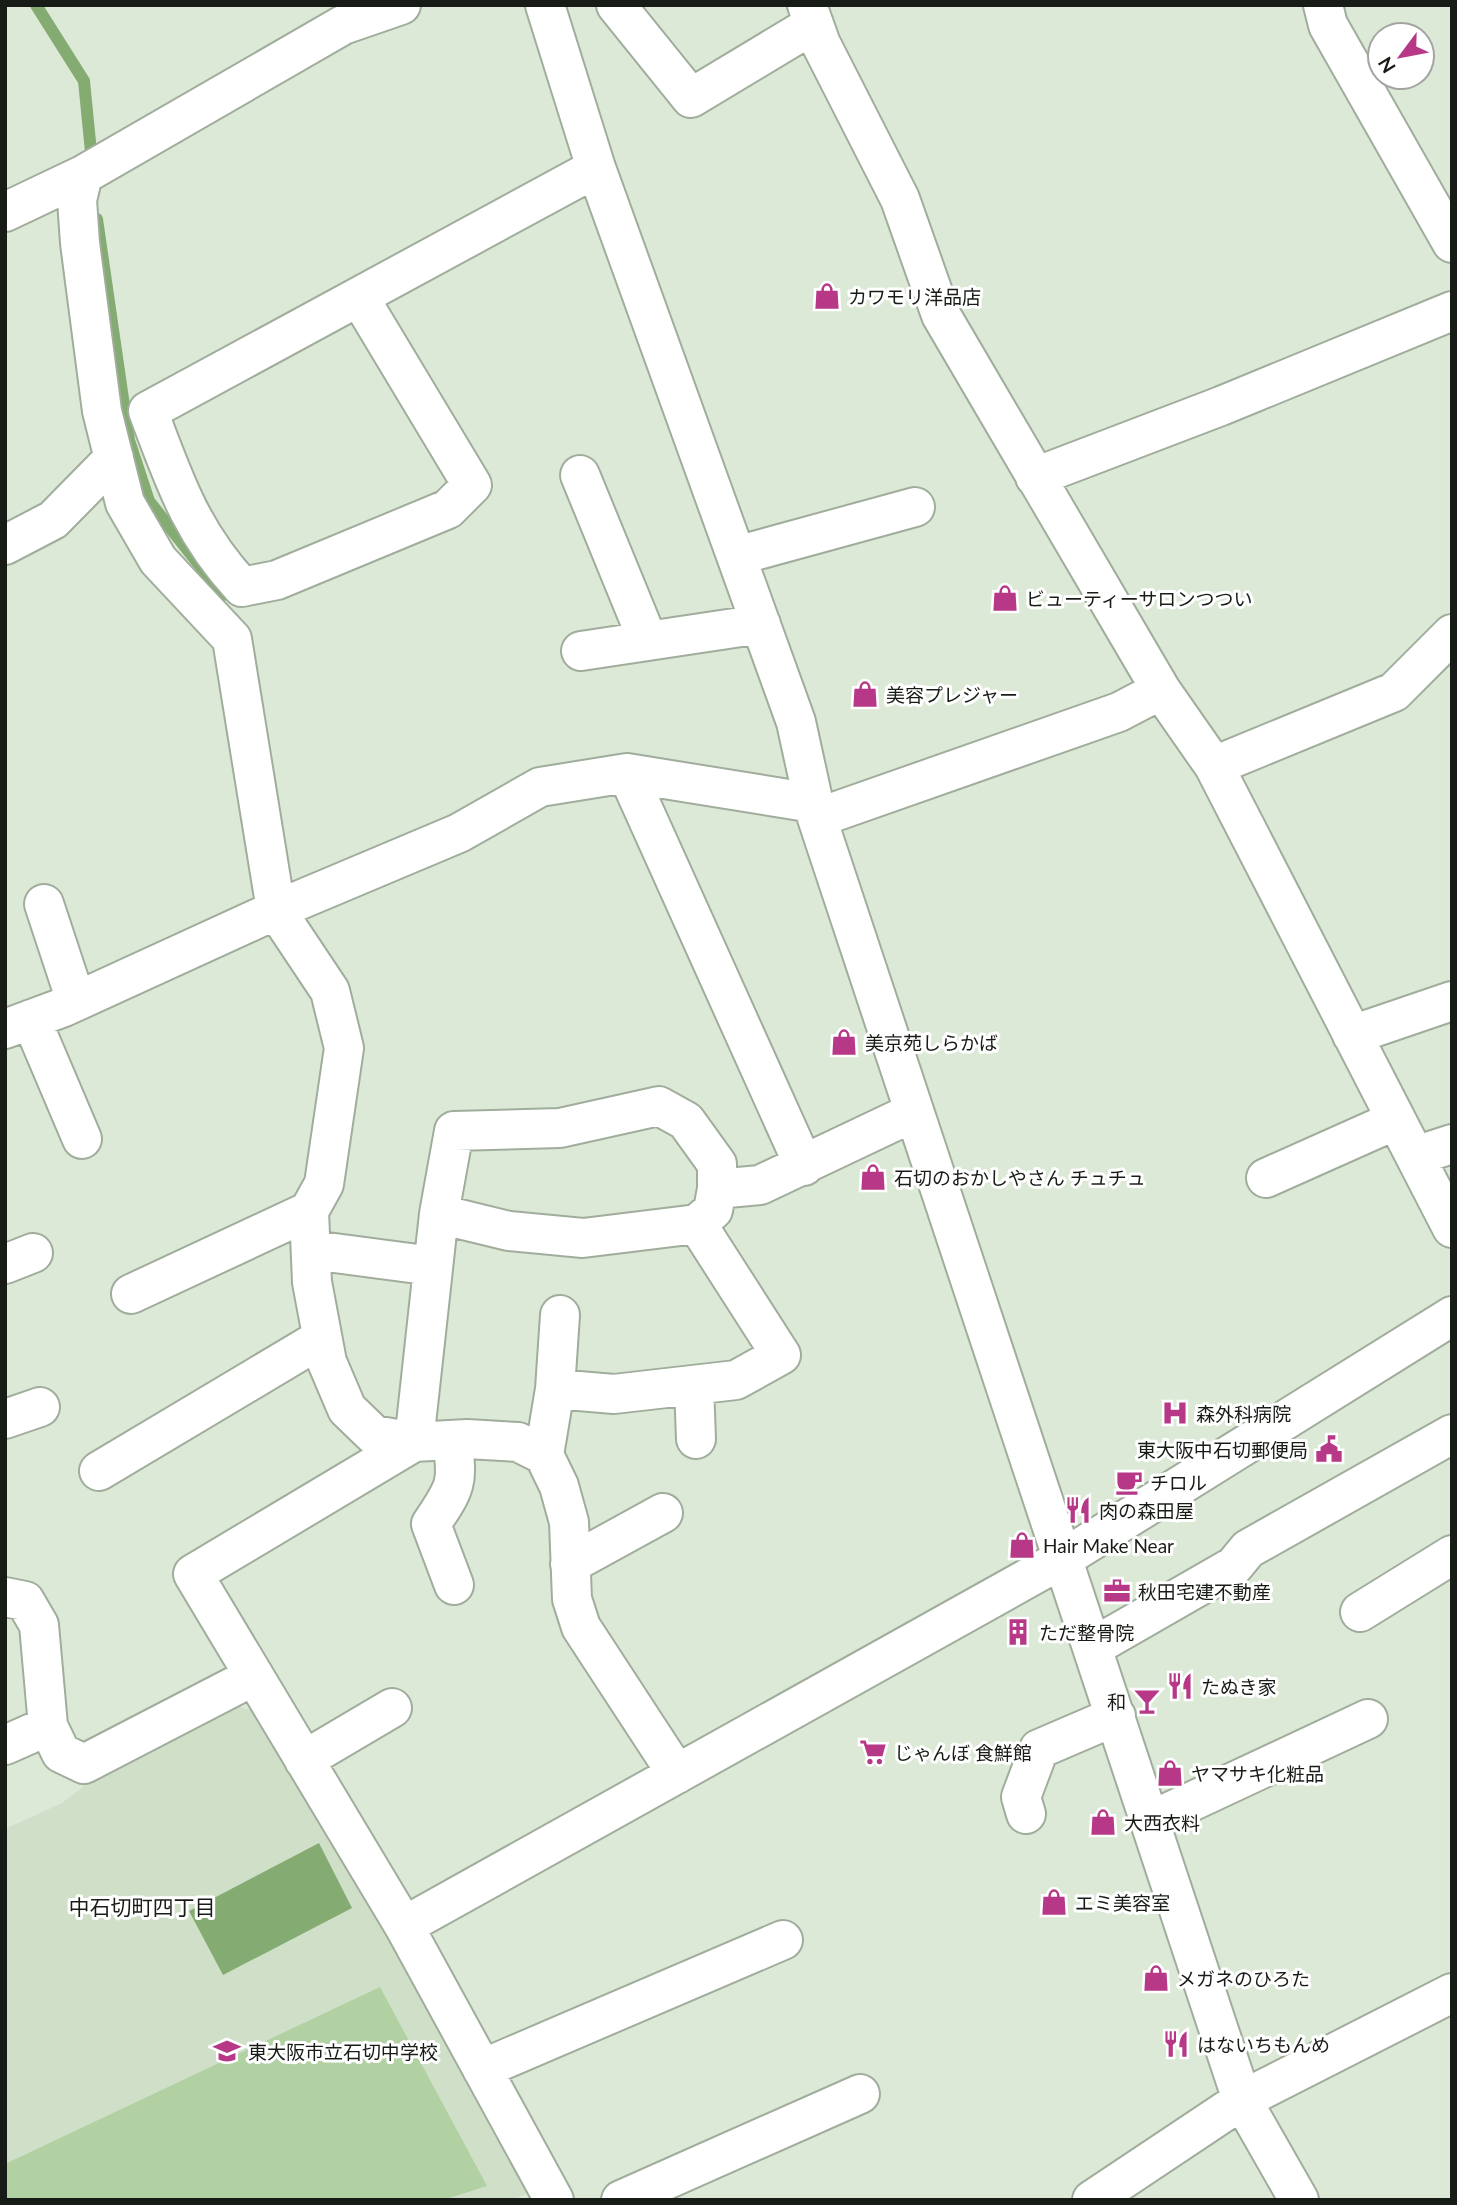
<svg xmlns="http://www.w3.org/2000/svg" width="1457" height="2205" font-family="Lato,'Noto Sans JP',sans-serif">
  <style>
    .built { fill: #cfdfc8 }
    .green { fill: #b1d1a2 }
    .water { fill: #84ab72 }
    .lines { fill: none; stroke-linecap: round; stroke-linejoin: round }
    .stream { stroke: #84ab72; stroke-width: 12 }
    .minor-casing { stroke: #a1ad9c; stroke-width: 42 }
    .minor { stroke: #fff; stroke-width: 38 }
    .labels { text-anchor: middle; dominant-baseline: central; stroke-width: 6; stroke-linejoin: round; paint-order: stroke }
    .poi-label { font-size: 19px; fill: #181c16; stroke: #fff; text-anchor: start }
    .neighbourhood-label { font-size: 21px; fill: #181c16; stroke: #fff }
  </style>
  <rect width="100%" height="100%" fill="#dde9d7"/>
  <!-- built -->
  <path class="built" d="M 231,1705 L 252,1710 L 371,1908 L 528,2193 L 512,2200 L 5,2200 L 5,1829 L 62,1803 L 87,1784 Z"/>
  <!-- green -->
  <path class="green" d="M 380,1987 L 487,2186 L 443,2200 L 5,2200 L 5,2164 Z"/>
  <!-- water -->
  <path class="water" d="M 319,1843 L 352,1908 L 223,1975 L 189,1911 Z"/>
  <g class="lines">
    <!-- stream -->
    <path class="stream" d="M 36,5 L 84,81 L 92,162
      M 97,219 L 129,440 L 149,501 L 223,595"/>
    <defs>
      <path id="minor" d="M 545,5 L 596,168 L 796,722 L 817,818 L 1242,2100 L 1299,2200
        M 616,5 L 691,98 L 814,24
        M 807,5 L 821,44 L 900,199 L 941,315 L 1161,690
        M 1323,5 L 1328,25 L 1452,243
        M 83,175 L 77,200 L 80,243 L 102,411 L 125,503 L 158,560 L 232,639 L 276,910 L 330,991 L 344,1048 L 324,1184 L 309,1211 L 312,1282 L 327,1362 L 347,1409 L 374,1435 L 414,1442 L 467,1439 L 518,1442 L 544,1455 L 559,1486 L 569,1522 L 572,1599 L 581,1627 L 677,1774
        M 5,212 L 83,175 L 343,25 L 401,5
        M 359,297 L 472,485 L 448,509 L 277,580 L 242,587 C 191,532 174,480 148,411 L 596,168
        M 580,475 L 648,641
        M 1035,477 L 1221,406 L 1452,311
        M 5,545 L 53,520 L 114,458
        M 736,556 L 915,507
        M 581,651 L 761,624
        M 1214,766 L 1394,692 L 1452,634
        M 627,773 L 804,1166
        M 817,818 L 1119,712 L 1161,690 L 1214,766 L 1452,1228
        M 44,904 L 76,1001
        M 31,1019 L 82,1139
        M 5,1029 L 64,1007 L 276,910 L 459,833 L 540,787 L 627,773 L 813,803
        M 1352,1035 L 1452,1001
        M 1415,1156 L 1452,1144
        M 1266,1178 L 1396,1120
        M 717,1189 L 760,1185 L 914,1112
        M 312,1250 L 433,1266
        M 5,1264 L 33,1253
        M 131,1294 L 309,1211
        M 694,1385 L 696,1439
        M 555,1389 L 614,1394 L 736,1380 L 781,1355 L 697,1224
        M 5,1419 L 40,1407
        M 452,1441 C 459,1484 455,1488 431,1524 L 454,1585
        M 544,1455 L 555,1389 L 560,1315
        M 99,1471 L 322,1338
        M 570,1564 L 663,1513
        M 5,1597 L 25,1601 L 39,1625 L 48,1726 L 61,1753 L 84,1764 L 254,1676
        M 1360,1612 L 1452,1555
        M 1093,1647 L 1234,1566 L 1248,1549 L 1452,1434
        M 5,1745 L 48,1726
        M 304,1760 L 392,1708
        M 1026,1814 L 1021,1797 L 1039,1749 L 1116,1716
        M 1150,1821 L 1368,1719
        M 404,1926 L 193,1574 L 414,1442 L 439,1214 L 454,1131 L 560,1128 L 659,1106 L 686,1121 L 717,1164 L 717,1189 L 713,1210 L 697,1224 L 583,1238 L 509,1231 L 439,1214
        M 482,2069 L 783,1940
        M 554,2200 L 404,1926 L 1064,1558 L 1452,1316
        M 621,2200 L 860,2094
        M 1092,2200 L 1242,2100 L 1452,1993"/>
    </defs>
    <!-- minor casing -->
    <use href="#minor" class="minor-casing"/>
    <!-- minor -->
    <use href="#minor" class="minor"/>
  </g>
  <!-- icons -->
  <defs>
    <symbol id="shop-bare" viewBox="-9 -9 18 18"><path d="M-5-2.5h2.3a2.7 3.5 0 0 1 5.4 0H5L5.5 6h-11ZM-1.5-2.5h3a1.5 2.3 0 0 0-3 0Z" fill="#b63887" stroke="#fff" stroke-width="2.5" paint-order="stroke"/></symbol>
    <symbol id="hospital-bare" viewBox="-9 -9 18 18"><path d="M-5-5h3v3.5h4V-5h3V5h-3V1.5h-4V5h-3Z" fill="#b63887" stroke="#fff" stroke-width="2.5" paint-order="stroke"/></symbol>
    <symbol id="civic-bare" viewBox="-9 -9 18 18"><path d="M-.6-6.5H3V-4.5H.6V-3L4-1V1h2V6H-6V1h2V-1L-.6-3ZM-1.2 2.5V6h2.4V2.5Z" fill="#b63887" stroke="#fff" stroke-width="2.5" paint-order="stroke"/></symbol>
    <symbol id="cafe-bare" viewBox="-9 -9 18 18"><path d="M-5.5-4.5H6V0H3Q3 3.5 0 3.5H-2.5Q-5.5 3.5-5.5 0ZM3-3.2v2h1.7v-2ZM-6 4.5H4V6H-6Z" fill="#b63887" stroke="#fff" stroke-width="2.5" paint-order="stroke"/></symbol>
    <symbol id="restaurant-bare" viewBox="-9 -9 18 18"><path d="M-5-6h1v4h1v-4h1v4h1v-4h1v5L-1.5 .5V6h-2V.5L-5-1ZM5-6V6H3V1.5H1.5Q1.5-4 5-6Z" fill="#b63887" stroke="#fff" stroke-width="2.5" paint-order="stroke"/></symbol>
    <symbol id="office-bare" viewBox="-9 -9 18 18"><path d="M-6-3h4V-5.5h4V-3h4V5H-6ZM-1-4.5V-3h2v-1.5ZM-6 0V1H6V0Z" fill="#b63887" stroke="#fff" stroke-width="2.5" paint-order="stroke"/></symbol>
    <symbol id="building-bare" viewBox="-9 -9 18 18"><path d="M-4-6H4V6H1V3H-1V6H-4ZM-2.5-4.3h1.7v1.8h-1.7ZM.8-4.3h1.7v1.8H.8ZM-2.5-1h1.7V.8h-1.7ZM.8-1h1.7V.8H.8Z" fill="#b63887" stroke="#fff" stroke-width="2.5" paint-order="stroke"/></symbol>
    <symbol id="bar-bare" viewBox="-9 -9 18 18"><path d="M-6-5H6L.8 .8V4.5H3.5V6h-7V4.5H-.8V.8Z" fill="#b63887" stroke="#fff" stroke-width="2.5" paint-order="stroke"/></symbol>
    <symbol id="supermarket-bare" viewBox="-9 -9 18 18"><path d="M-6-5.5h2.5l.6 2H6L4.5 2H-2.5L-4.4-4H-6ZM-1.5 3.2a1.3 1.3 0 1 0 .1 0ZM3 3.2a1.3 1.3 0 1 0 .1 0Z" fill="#b63887" stroke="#fff" stroke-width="2.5" paint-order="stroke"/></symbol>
    <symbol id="school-bare" viewBox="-9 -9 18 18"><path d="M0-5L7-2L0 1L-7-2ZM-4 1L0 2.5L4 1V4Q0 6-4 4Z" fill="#b63887" stroke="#fff" stroke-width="2.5" paint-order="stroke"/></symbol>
  </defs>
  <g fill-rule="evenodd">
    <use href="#shop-bare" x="808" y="277" width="38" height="38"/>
    <use href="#shop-bare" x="986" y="579" width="38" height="38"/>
    <use href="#shop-bare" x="846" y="675" width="38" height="38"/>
    <use href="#shop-bare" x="825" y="1023" width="38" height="38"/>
    <use href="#shop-bare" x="854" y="1158" width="38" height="38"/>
    <use href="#hospital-bare" x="1156" y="1394" width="38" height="38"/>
    <use href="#civic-bare" x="1310" y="1430" width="38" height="38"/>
    <use href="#cafe-bare" x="1110" y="1463" width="38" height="38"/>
    <use href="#restaurant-bare" x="1059" y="1491" width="38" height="38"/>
    <use href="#shop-bare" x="1003" y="1526" width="38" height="38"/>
    <use href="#office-bare" x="1098" y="1572" width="38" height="38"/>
    <use href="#building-bare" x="999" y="1613" width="38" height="38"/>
    <use href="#restaurant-bare" x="1161" y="1667" width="38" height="38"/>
    <use href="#bar-bare" x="1128" y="1682" width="38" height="38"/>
    <use href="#supermarket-bare" x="854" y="1733" width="38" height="38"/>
    <use href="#shop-bare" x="1151" y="1754" width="38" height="38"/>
    <use href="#shop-bare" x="1084" y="1803" width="38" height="38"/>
    <use href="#shop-bare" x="1035" y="1883" width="38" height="38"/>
    <use href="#shop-bare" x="1137" y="1959" width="38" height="38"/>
    <use href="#restaurant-bare" x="1157" y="2025" width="38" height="38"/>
    <use href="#school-bare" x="208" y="2032" width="38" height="38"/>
  </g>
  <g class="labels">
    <!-- poi labels -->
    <g class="poi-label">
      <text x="848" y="296">カワモリ洋品店</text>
      <text x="1026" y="598">ビューティーサロンつつい</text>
      <text x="886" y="694">美容プレジャー</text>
      <text x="865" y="1042">美京苑しらかば</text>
      <text x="894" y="1177">石切のおかしやさん チュチュ</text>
      <text x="1196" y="1413">森外科病院</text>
      <text x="1308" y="1449" text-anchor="end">東大阪中石切郵便局</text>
      <text x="1150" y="1482">チロル</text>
      <text x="1099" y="1510">肉の森田屋</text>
      <text x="1043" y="1545">Hair Make Near</text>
      <text x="1138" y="1591">秋田宅建不動産</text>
      <text x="1039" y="1632">ただ整骨院</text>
      <text x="1201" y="1686">たぬき家</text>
      <text x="1126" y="1701" text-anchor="end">和</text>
      <text x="894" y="1752">じゃんぼ 食鮮館</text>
      <text x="1191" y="1773">ヤマサキ化粧品</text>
      <text x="1124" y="1822">大西衣料</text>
      <text x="1075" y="1902">エミ美容室</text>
      <text x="1177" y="1978">メガネのひろた</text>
      <text x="1197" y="2044">はないちもんめ</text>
      <text x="248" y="2051">東大阪市立石切中学校</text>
    </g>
    <!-- neighbourhood labels -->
    <g class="neighbourhood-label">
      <text x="142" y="1906">中石切町四丁目</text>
    </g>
  </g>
  <!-- border -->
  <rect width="1457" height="2205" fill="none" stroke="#181c16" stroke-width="14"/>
  <!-- north arrow -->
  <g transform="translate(1401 56) rotate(238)"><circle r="33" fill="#ffffff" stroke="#a3a4a2" stroke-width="2"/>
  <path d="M0-5L12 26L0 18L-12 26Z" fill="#b63887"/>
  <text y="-10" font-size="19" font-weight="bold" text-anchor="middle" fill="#181c16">N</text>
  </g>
</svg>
